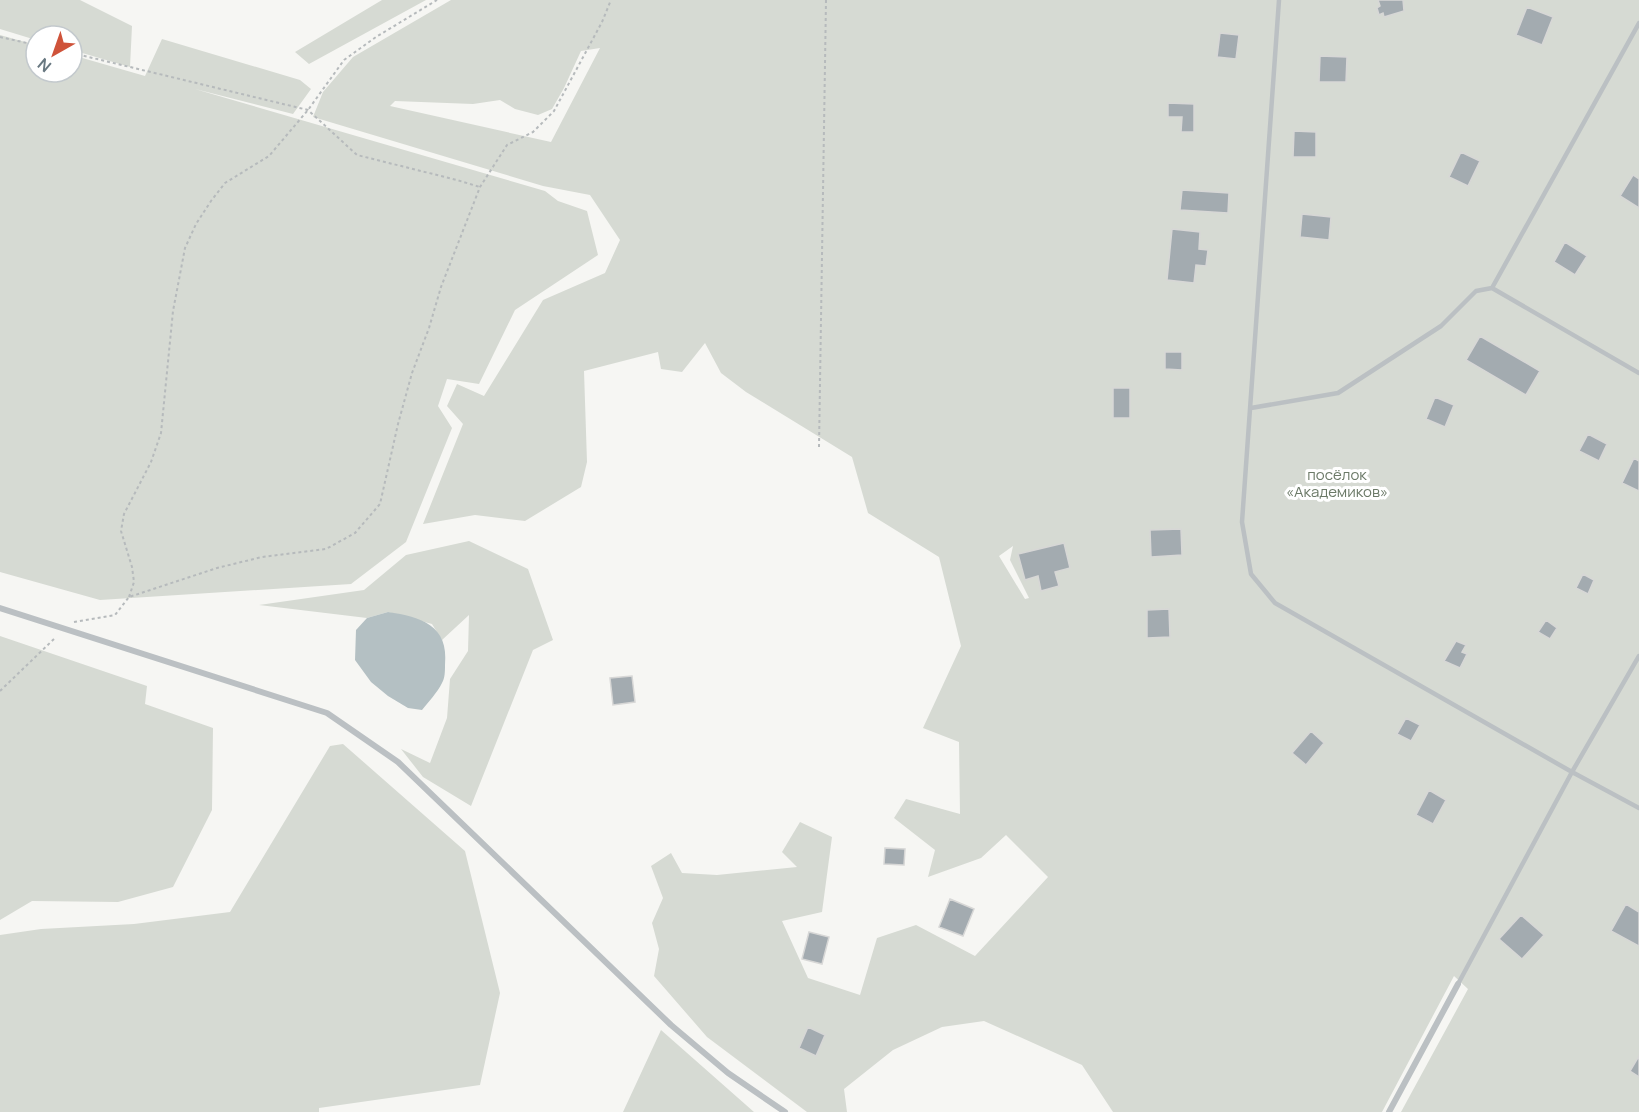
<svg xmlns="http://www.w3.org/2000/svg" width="1639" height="1112" font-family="Manrope,sans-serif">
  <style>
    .green { fill: #d6dad3; fill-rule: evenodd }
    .water { fill: #b4c0c3 }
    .building { fill: #a3abb0; stroke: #d7d7d6; stroke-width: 1.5 }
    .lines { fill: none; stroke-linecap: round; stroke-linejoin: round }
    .path { stroke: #b6babc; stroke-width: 2; stroke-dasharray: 3 3; stroke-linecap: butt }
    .lane { stroke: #bbc0c3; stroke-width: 4.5 }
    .street { stroke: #bbc0c3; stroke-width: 6 }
    .labels { text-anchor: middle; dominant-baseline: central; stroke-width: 6; stroke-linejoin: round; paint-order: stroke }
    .park-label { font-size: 15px; fill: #6b7967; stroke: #fff }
  </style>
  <rect width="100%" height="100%" fill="#f6f6f3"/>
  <!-- green -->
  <path class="green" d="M 0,0 L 80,0 L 132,26 L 130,67 L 72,50 L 72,36 L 36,36 L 36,40 L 0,29 Z
    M 382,0 L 426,0 L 309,64 L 295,52 Z
    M 451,0 L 1639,0 L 1639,1112 L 1401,1112 L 1468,989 L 1454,976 L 1382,1112 L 1113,1112 L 1082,1065 L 984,1021 L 942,1027 L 893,1050 L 844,1089 L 847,1112 L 807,1112 L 707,1037 L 654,976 L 659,949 L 652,923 L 663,898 L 651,866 L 671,853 L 682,873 L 717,875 L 797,867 L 782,852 L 800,822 L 832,837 L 822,912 L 782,921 L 808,978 L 860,995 L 877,938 L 916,925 L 975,956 L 1048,877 L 1006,835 L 981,858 L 928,877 L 935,850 L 894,818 L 906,799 L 960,814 L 959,742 L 923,728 L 961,646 L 939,557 L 868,513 L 852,457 L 746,392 L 721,373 L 705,343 L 682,372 L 661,369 L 658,352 L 584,371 L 587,462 L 581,487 L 525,521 L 475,515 L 423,524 L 463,424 L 447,406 L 457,384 L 484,396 L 543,300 L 605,273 L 620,240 L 590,195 L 543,186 L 313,117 L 323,92 L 353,57 ZM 600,48 L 551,142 L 390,106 L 395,101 L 473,104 L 500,100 L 515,109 L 538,115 L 552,109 L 564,88 L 581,51 ZM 1013,546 L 1010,560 L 1029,598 L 1025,599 L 999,556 Z
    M 0,35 L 36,45 L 36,72 L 72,72 L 72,55 L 145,76 L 162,39 L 300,80 L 311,89 L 293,114 L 195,89 L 545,191 L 558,201 L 587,211 L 598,255 L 515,310 L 479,384 L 447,379 L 438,406 L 452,428 L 406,542 L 351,584 L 100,600 L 0,572 Z
    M 469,541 L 528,569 L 553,640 L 533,650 L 471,806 L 423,777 L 401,749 L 430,763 L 447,718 L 450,679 L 468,651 L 469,615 L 442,640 L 432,624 L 388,612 L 367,618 L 259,605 L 364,590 L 406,555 Z
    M 0,636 L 147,686 L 145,704 L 213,728 L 212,810 L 173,887 L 118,902 L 32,901 L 0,920 Z
    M 343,744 L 465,851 L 500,993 L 480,1085 L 319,1108 L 319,1112 L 0,1112 L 0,935 L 41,929 L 134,924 L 230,912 L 330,746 Z
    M 661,1030 L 754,1112 L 623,1112 Z"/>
  <!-- water -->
  <path class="water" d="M 388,612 C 421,617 449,625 445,665 C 445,671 445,678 442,683 C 437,693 429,701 422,710 L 408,708 L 388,696 L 371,682 L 355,660 L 356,630 L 367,618 Z"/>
  <!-- building -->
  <path class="building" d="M 1378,0 L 1403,0 L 1404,11 L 1384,17 L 1383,13 L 1379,15 L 1377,8 L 1380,6 Z
    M 1527,7 L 1553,17 L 1542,45 L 1516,35 Z
    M 1220,33 L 1239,35 L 1236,59 L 1217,57 Z
    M 1320,56 L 1347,57 L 1346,82 L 1319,82 Z
    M 1168,103 L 1194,104 L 1194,132 L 1181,132 L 1182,117 L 1168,117 Z
    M 1294,131 L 1316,132 L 1316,157 L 1293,157 Z
    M 1461,152 L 1480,161 L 1468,186 L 1449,177 Z
    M 1633,175 L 1639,179 L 1639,208 L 1620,196 Z
    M 1182,190 L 1229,193 L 1228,213 L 1180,210 Z
    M 1302,214 L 1331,217 L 1329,240 L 1300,237 Z
    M 1172,229 L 1200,232 L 1199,249 L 1208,250 L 1206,266 L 1196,265 L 1194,283 L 1167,280 Z
    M 1565,242 L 1587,256 L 1575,275 L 1554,262 Z
    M 1480,336 L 1540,371 L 1526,395 L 1466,360 Z
    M 1165,352 L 1182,352 L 1182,370 L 1165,369 Z
    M 1113,388 L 1130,388 L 1130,418 L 1113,418 Z
    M 1435,397 L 1454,405 L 1445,427 L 1426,419 Z
    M 1588,434 L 1607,444 L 1599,461 L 1579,451 Z
    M 1634,458 L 1639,461 L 1639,491 L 1622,483 Z
    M 1181,529 L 1182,555 L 1151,557 L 1150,530 Z
    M 1064,543 L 1070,568 L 1055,572 L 1059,586 L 1041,591 L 1038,576 L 1025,580 L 1018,554 Z
    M 1583,574 L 1594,580 L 1588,594 L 1576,588 Z
    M 1169,609 L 1170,637 L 1147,638 L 1147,610 Z
    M 1546,620 L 1557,628 L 1550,639 L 1538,632 Z
    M 1456,641 L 1466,645 L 1462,652 L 1467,654 L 1460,668 L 1444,661 Z
    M 632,676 L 635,702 L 613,705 L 610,678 Z
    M 1406,718 L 1420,725 L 1411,741 L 1397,734 Z
    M 1311,731 L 1324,743 L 1306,765 L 1292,753 Z
    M 1429,790 L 1446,800 L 1433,824 L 1416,815 Z
    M 885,848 L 905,849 L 904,865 L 884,864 Z
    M 950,899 L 974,909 L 963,936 L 939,927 Z
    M 1626,904 L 1639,912 L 1639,946 L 1611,931 Z
    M 1521,915 L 1544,935 L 1522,959 L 1499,939 Z
    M 809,932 L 829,937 L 822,964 L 802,959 Z
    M 808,1027 L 825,1035 L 816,1056 L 799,1048 Z
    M 1639,1056 L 1639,1077 L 1630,1071 Z"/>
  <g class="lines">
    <!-- path -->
    <path class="path" d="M 0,37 L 36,45
      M 72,53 L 308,110 L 357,155 L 457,180 L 480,187
      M 819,447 L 826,0
      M 129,597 L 134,582 L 132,567 L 121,531 L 124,514 L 151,462 L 161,433 L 173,311 L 185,248 L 196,224 L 211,201 L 225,183 L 269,156 L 308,110 L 344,60 L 376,37 L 437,0
      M 74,622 L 115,615 L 129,597 L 217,568 L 262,557 L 326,549 L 355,533 L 380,504 L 398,424 L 412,373 L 429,328 L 441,287 L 480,187 L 507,145 L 533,132 L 554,111 L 602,22 L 611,0
      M 0,691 L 56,637"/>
    <!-- lane -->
    <path class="lane" d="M 1279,0 L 1242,522 L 1251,574 L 1275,603 L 1572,772 L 1639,808
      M 1639,23 L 1492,288 L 1639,373
      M 1251,408 L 1338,393 L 1441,326 L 1476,291 L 1492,288
      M 1458,984 L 1572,772 L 1639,656"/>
    <!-- street -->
    <path class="street" d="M 0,608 L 327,713 L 398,762 L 671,1025 L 728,1073 L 785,1112
      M 1389,1112 L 1458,984"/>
  </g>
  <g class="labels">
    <!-- park labels -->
    <g class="park-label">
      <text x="1337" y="474">посёлок<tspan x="1337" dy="17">«Академиков»</tspan></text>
    </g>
  </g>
  <!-- north arrow -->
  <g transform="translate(54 54) rotate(220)"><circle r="28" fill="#ffffff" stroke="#c3c9cd" stroke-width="1.5"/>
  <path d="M0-4.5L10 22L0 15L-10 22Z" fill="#cf533a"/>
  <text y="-9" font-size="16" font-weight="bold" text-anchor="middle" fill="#687881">N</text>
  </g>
</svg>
